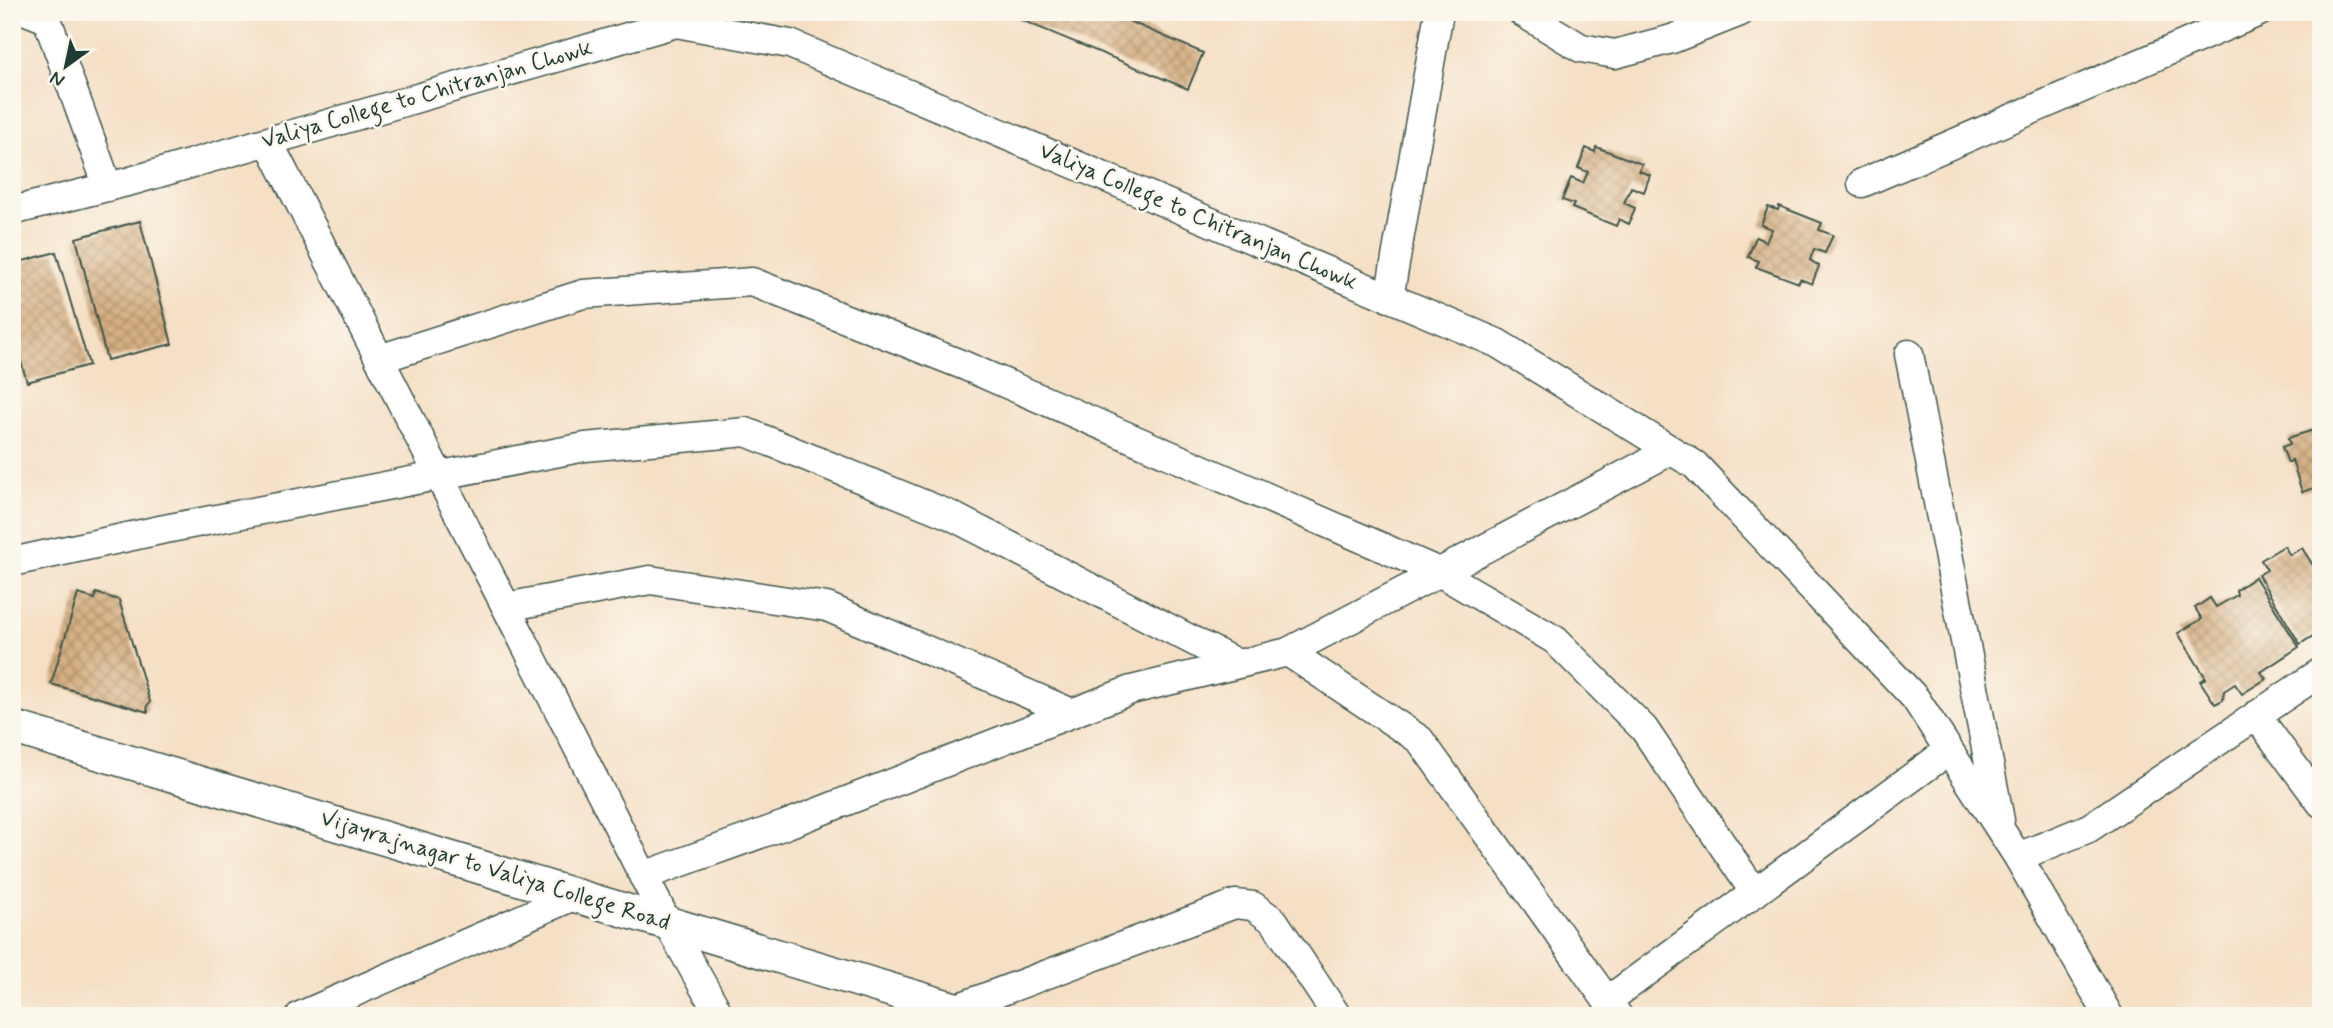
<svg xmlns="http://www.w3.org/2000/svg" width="2333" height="1028" font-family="Mynerve,sans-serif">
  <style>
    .building { fill: url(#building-cross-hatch) }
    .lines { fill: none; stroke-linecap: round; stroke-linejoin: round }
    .minor-casing { stroke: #3f554a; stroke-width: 31 }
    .tertiary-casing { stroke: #3f554a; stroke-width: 36 }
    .minor { stroke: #fff; stroke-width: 28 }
    .tertiary { stroke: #fff; stroke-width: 33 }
    .labels { text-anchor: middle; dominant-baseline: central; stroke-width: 5; stroke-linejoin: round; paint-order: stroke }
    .street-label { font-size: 23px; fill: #1f3d34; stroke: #fbf7ec }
  </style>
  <defs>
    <pattern id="building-cross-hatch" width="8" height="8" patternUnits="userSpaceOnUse" patternTransform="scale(1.75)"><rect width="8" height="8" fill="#d6af82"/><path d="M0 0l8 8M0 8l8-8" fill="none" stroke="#ad906b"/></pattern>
  </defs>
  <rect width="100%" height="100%" fill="#fbf7ec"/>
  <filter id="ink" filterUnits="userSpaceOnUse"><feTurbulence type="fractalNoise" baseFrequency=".0143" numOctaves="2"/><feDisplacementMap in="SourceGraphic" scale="14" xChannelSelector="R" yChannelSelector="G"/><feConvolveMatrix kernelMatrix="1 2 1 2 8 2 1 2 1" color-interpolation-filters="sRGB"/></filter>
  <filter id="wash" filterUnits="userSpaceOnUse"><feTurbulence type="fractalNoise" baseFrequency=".00686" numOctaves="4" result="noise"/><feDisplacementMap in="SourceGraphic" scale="28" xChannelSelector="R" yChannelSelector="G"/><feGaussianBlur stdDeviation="1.57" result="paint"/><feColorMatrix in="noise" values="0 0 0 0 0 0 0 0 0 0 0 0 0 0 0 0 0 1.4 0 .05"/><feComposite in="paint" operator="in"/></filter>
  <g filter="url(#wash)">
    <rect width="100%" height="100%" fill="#f5dfc5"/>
    <g id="blocks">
      <!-- building -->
      <path class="building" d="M 1002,12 L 1108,12 L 1203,53 L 1188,89 Z
        M 1596,147 L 1642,164 L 1639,171 L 1650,175 L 1644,192 L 1631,187 L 1624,203 L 1635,208 L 1629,224 L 1619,219 L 1616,226 L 1572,208 L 1574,204 L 1562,200 L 1571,178 L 1583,183 L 1588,172 L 1578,168 L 1586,148 L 1595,152 Z
        M 1779,206 L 1822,223 L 1819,230 L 1833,235 L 1825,253 L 1814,249 L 1810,260 L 1819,266 L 1812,284 L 1800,279 L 1799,283 L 1756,267 L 1759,261 L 1748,257 L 1756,237 L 1766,242 L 1772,229 L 1761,225 L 1768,207 L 1778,210 Z
        M 140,221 L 172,344 L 107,360 L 76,238 Z
        M 56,252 L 89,365 L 27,382 L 12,331 L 12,264 Z
        M 2320,428 L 2321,430 L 2320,497 L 2317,487 L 2302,492 L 2292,460 L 2288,463 L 2282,447 L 2290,444 L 2288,438 Z
        M 2284,546 L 2290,555 L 2302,548 L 2321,578 L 2321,631 L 2300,644 L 2258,575 L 2267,570 L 2261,560 Z
        M 2255,577 L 2299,647 L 2261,672 L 2266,679 L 2242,694 L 2235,684 L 2224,691 L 2223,700 L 2215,704 L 2200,681 L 2206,678 L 2178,633 L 2202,619 L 2195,608 L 2210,598 L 2216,607 L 2237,595 L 2236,590 Z
        M 96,593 L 119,600 L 150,702 L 147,706 L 148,712 L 51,684 L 78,594 L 95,599 Z"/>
    </g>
  </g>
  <g filter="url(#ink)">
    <use href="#blocks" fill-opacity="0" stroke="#3f554a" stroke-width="2"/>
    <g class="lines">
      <defs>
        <path id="minor" d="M 29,12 L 47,19 L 108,187
          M 1522,12 L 1581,48 L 1615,54 L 1672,39 L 1740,12
          M 268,141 L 667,922 L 720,1016
          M 1862,183 L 2259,12
          M 12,211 L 131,181 L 676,23 L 790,44 L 1497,343 L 1695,465 L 1915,698 L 2018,857 L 2109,1016
          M 1389,298 L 1439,12
          M 1909,354 L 2000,820
          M 379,359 L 583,294 L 752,282 L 963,365 L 1439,572 L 1555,640 L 1644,729 L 1755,893
          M 12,562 L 160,530 L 585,447 L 746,432 L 950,515 L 1238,664
          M 506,607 L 650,580 L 827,607 L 1072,713
          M 1288,652 L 1670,451
          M 2256,715 L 2321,803
          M 2018,857 L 2089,828 L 2321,672
          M 643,876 L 785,825 L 1131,690 L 1288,652 L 1420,740 L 1618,1016
          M 1607,1001 L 1948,751
          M 954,1009 L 1235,904 L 1253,906 L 1274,921 L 1337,1016
          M 300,1016 L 576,895"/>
        <path id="tertiary" d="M 12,727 L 978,1016"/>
      </defs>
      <!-- minor casing -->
      <use href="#minor" class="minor-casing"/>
      <!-- tertiary casing -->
      <use href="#tertiary" class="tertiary-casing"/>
      <!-- minor -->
      <use href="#minor" class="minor"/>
      <!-- tertiary -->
      <use href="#tertiary" class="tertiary"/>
    </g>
  </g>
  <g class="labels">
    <!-- street labels -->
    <g class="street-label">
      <text transform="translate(427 95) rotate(-16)">Valiya College to Chitranjan Chowk</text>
      <text transform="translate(1198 217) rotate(23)">Valiya College to Chitranjan Chowk</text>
      <text transform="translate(495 871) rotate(17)">Vijayrajnagar to Valiya College Road</text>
    </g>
  </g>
  <!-- margin -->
  <rect width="2333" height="1028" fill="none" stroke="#fbf7ec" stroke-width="42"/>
  <!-- north arrow -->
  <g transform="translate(66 66) rotate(213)" stroke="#fbf7ec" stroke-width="5" paint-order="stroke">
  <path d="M0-5L12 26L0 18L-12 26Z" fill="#1f3d34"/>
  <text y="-10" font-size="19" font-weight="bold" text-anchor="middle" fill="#1f3d34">N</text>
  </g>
</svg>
